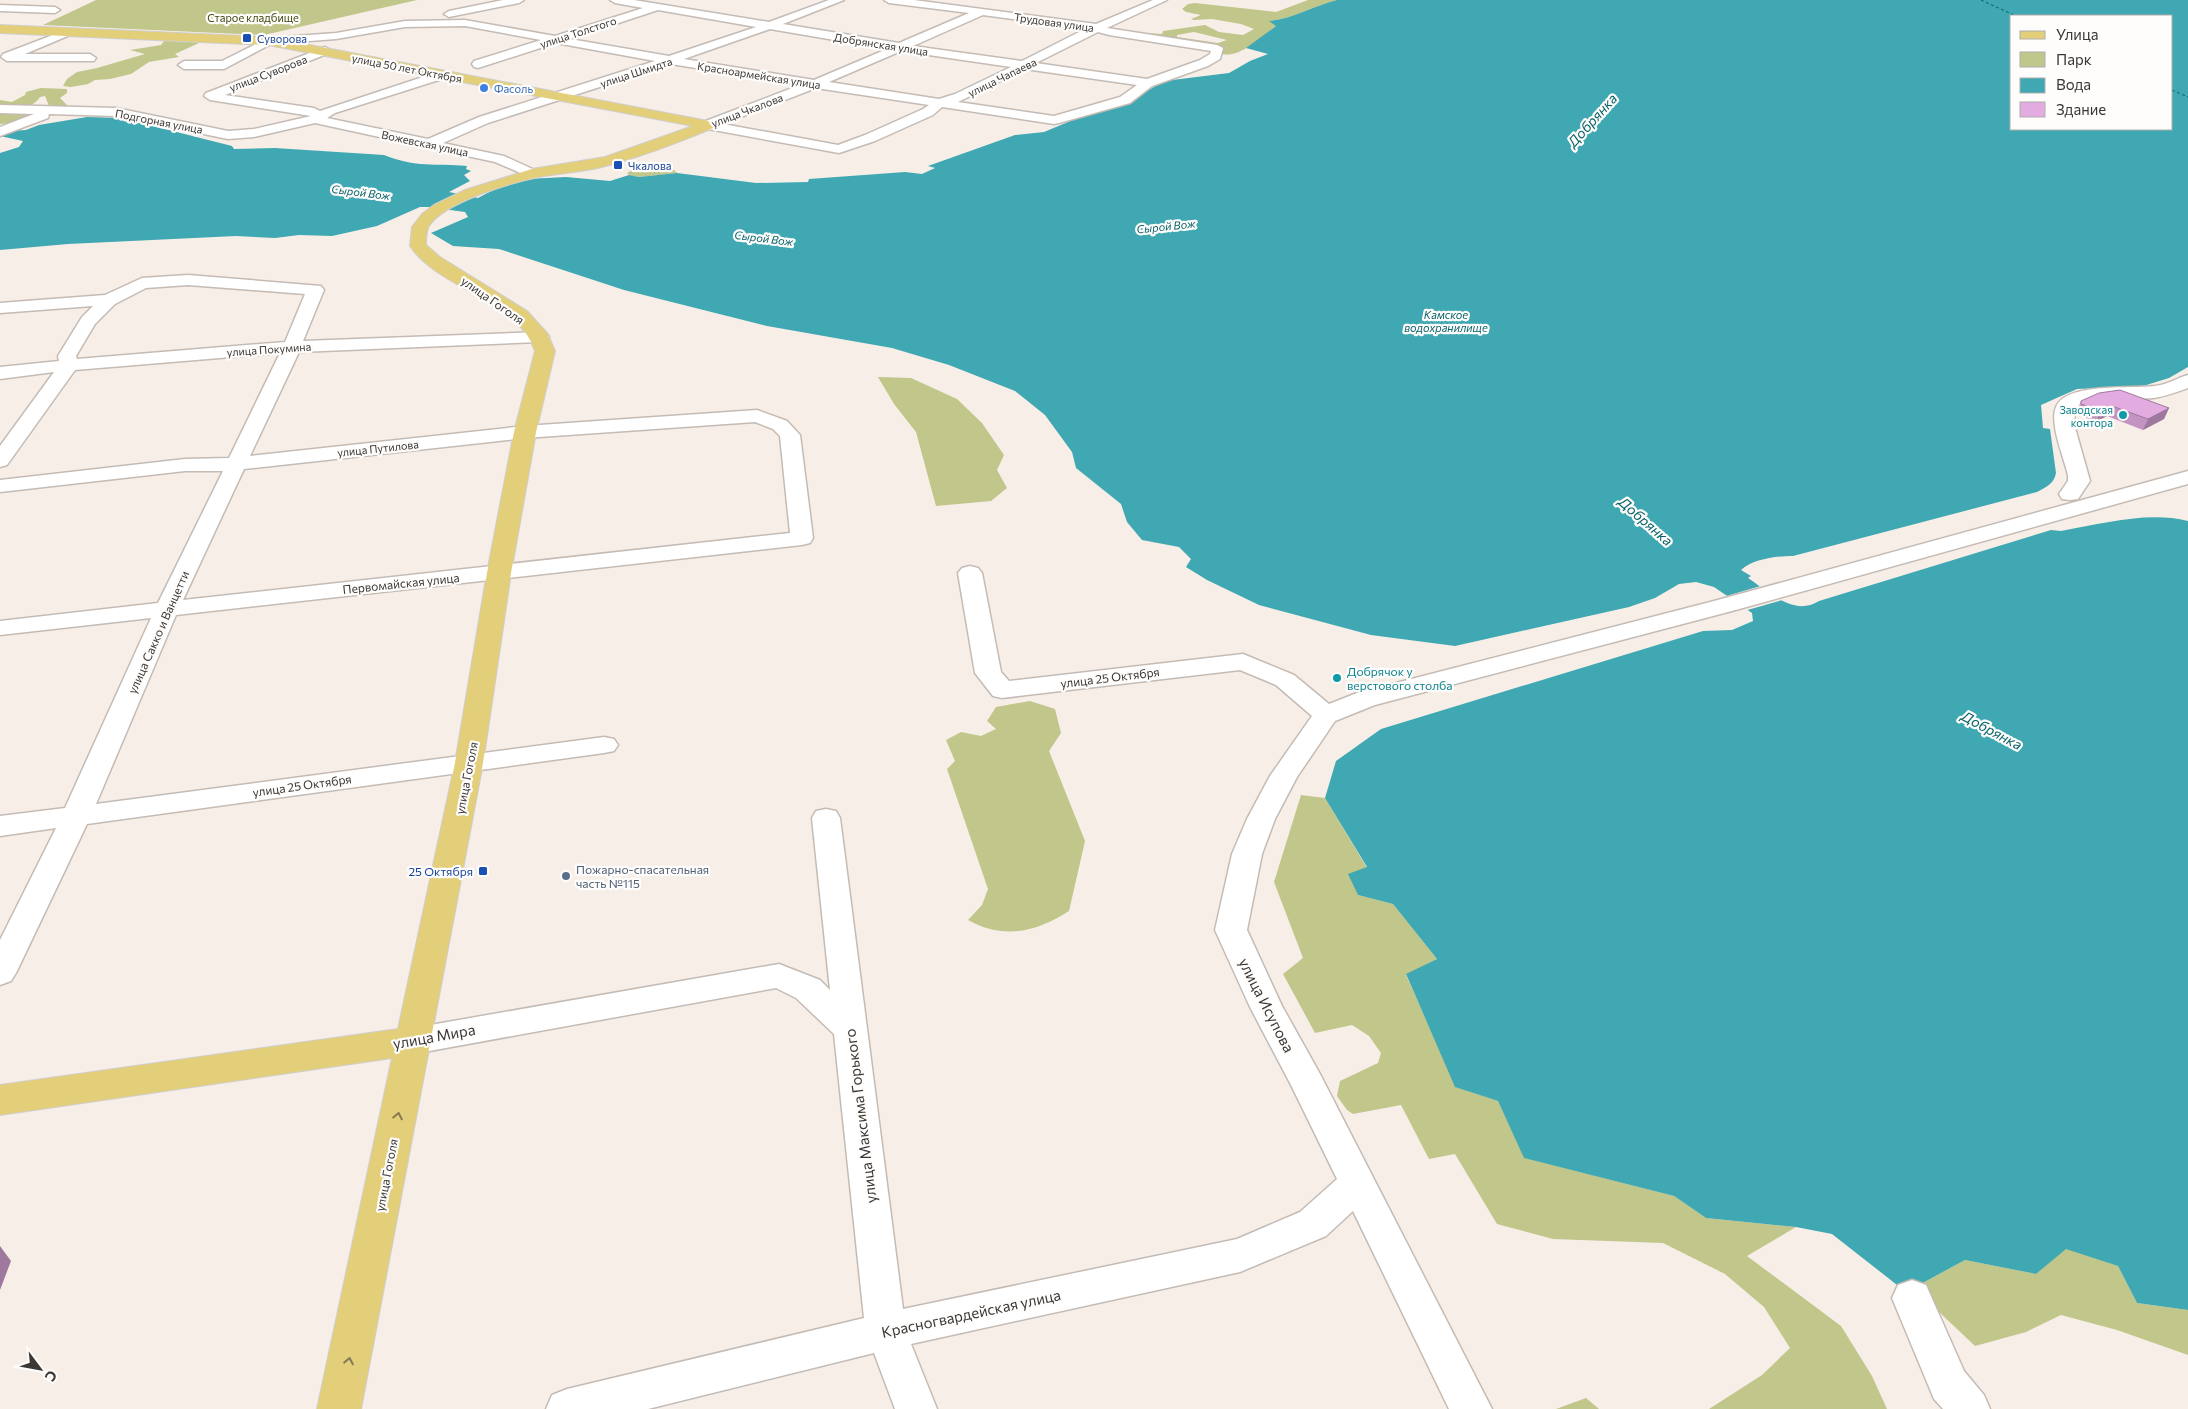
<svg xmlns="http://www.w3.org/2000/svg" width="2188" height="1409" font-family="Commissioner,sans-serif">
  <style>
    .green { fill: #c1c68a; fill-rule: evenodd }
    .water { fill: #3fa8b2; fill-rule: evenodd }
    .pier { fill: #f7eee8 }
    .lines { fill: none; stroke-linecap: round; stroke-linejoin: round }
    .ferry { stroke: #076269; stroke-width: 1; stroke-dasharray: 3 2.5; stroke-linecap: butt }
    .minor-casing { stroke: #c4bbb5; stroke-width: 3 }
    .major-casing { stroke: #d0cfcf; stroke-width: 2 }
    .minor { fill: #fff; fill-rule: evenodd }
    .major { fill: #e3ce7a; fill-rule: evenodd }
    .wall { fill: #c394c2 }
    .shaded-wall { fill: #9f789e }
    .building { fill: #e3ace1; stroke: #9f789e }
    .oneway { stroke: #877b54 }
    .transit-dot { fill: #1a4fb4; stroke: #fefdfb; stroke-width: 2 }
    .shop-dot { fill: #3f7fe0; stroke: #fefdfb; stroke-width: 2 }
    .culture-dot { fill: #0f9aa8; stroke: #fefdfb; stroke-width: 2 }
    .service-dot { fill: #5c6f8a; stroke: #fefdfb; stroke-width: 2 }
    .labels { text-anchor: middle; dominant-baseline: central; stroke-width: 4.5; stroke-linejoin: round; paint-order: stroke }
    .far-park-label { font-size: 11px; fill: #44470f; stroke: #fefdfb }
    .far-street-label { font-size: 11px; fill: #3b3735; stroke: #fefdfb }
    .far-transit-label { font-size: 11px; fill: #164399; stroke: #fefdfb; text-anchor: start }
    .far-shop-label { font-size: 11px; fill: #366cbe; stroke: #fefdfb; text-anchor: start }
    .far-water-label { font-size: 11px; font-style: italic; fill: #076269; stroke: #fefdfb }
    .far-culture-label { font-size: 11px; fill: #0d838f; stroke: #fefdfb; text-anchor: end }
    .street-label { font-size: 12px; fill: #3b3735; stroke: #fefdfb }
    .culture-label { font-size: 12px; fill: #0d838f; stroke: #fefdfb; text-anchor: start }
    .service-label { font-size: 12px; fill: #4e5e75; stroke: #fefdfb; text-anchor: start }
    .transit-label { font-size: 12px; fill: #164399; stroke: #fefdfb; text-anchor: end }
    .water-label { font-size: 14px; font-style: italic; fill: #076269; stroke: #fefdfb }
    .near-street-label { font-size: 15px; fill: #3b3735; stroke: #fefdfb }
  </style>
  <rect width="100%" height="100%" fill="#f7eee8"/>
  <!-- green -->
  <path class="green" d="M 96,0 L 417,0 L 264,35 L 43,25 Z
    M 1308,0 L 1337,0 C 1313,6 1293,19 1269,21 L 1277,25 C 1261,37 1241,58 1221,54 L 1220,48 L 1144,36 L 1147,33 L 1162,34 L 1163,31 L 1205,25 L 1219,32 L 1243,35 L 1254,29 L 1241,24 L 1212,19 L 1194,20 L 1191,19 L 1201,15 L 1186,12 L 1182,9 L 1188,4 L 1195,3 L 1276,12 ZM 1194,32 L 1227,40 L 1218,43 L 1177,37 L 1177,35 Z
    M 174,39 L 225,40 L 217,43 L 199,43 L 175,54 L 179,57 L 149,62 L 131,74 L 110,79 L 95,80 L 88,84 L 71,87 L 63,86 L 67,79 L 77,72 L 97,68 L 145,54 L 130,50 L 161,45 L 164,41 Z
    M 41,88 L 67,89 L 67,93 L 60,98 L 68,106 L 49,106 L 45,96 L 40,97 C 33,110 12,107 0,107 L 0,100 L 12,102 L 25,95 L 26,92 Z
    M 0,111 L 35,113 L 13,123 L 0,124 Z
    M 641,165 L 674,170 L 677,173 L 639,177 L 629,175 L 627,173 Z
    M 878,377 L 911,378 L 957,399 L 982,423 L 1004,455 L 997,470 L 1007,488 L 991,501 L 936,506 L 916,432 L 894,404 Z
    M 1030,701 L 1055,709 L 1061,733 L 1049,751 L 1085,841 L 1069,911 C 1036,932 1004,940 968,920 L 982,905 L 988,889 L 947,769 L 955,761 L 946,740 L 961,732 L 981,736 L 996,729 L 987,721 L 996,707 Z
    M 1301,795 L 1325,798 L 1367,868 L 1358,895 L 1393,904 L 1437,959 L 1406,975 L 1456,1087 L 1498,1101 L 1525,1158 L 1674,1196 L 1706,1218 L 1796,1227 L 1747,1256 L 1841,1326 L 1872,1376 L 1887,1409 L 1709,1409 L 1762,1375 L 1790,1348 L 1764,1307 L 1725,1274 L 1663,1243 L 1553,1239 L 1497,1224 L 1455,1154 L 1429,1159 L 1401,1105 L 1353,1114 L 1347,1110 L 1337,1096 L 1340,1081 L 1378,1063 L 1381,1053 L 1369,1036 L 1352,1025 L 1315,1033 L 1283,974 L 1303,958 L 1274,882 Z
    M 2066,1248 L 2118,1266 L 2137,1303 L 2188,1310 L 2188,1355 L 2117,1330 L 2061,1315 L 2026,1332 L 1975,1346 L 1938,1311 L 1919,1285 L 1965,1260 L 2036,1274 Z
    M 1586,1398 L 1599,1409 L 1556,1409 Z"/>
  <!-- water -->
  <path class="water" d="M 1337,0 L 2188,0 L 2188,367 L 2169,378 L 2143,386 L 2077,389 L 2041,405 L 2043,428 L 2050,429 L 2056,473 C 2054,484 2046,487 2037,492 L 1793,556 C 1777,556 1753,559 1741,570 L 1751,576 L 1748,578 C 1769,592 1794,617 1819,601 L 2051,530 L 2061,531 C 2102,524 2147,511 2188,521 L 2188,1310 L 2137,1303 L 2118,1266 L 2066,1249 L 2036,1274 L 1965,1260 L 1906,1292 L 1832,1234 L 1796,1227 L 1706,1218 L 1674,1196 L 1524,1158 L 1498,1101 L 1455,1087 L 1406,974 L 1437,959 L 1393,904 L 1358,895 L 1348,874 L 1367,867 L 1325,798 L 1336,761 L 1381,729 L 1703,631 L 1732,630 L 1753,621 L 1752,613 L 1714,587 L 1696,582 L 1679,584 L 1655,598 L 1629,607 L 1455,646 L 1371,635 L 1259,605 L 1207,580 L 1186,567 L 1191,559 L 1179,547 L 1142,540 L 1127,522 L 1121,504 L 1076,468 L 1072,452 L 1045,415 L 1015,391 L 949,365 L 892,348 L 767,326 L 624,290 L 499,249 L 453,246 L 431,233 L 468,217 L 465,212 L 428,207 L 420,207 L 377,226 L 332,236 L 299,235 L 275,238 L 236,236 L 68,244 L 0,250 L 0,153 L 19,147 L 23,141 L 0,136 L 8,131 L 26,130 L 39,125 L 87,117 L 121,118 L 232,146 L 234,149 L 275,148 L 384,155 C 416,168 435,163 467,166 L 466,169 L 471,171 L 464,175 L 470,181 L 449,192 L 478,198 L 497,188 L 527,179 L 566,177 L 610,181 L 629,175 L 639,177 L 677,173 L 756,183 L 808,182 L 809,179 L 905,172 L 922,174 L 935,168 L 928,166 L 1015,135 L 1044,132 L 1085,115 L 1125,104 L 1164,81 L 1229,73 L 1250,61 L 1268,54 L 1246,48 L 1276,26 L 1269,21 C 1293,19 1313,6 1337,0 ZM 2012,16 L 2172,16 L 2172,129 L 2012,129 Z"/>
  <!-- pier -->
  <path class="pier" d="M 1764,585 L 1786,599 L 1744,611 L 1723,597 Z"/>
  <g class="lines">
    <!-- ferry -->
    <path class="ferry" d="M 1981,0 L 2016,16
      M 2172,90 L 2188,97"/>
    <defs>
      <path id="minor" d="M 503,0 L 524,0 L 519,3 L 449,17 L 444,14 L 449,11 Z
        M 610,0 L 634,0 L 769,22 L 829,0 L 844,0 L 783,24 L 899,43 L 969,13 L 889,3 L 884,0 L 914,0 L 1096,24 L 1153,0 L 1167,0 L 1107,28 L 1217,45 L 1223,48 L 1220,59 L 1208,66 L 1152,86 L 1130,103 L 1059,123 L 1054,124 L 942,107 L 933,115 L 875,141 L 839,153 L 708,129 L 701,125 L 703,122 L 800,85 L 671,64 L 488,123 L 443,143 L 504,156 L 537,171 L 539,174 L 537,177 L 532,178 L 495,162 L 315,123 L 254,137 L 228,139 L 116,116 L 49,114 L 48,118 L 0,136 L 0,127 L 34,114 L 0,113 L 0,105 L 116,108 L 228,131 L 254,129 L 311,116 L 210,100 L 204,96 L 206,93 L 325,47 L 331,51 L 329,53 L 225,95 L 314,108 L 320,111 L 441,71 L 445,72 L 447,75 L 445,78 L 335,113 L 327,118 L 428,139 L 479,117 L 655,61 L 556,43 L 478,68 L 474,67 L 472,64 L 474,61 L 541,40 L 465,26 L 405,27 L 336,39 L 271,44 L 224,69 L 184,69 L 178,65 L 184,61 L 222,61 L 268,38 L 336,33 L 405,21 L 465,20 L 555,36 L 643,8 L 615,3 ZM 658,10 L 756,27 L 669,56 L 570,39 ZM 983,15 L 1085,29 L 1022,61 L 913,46 ZM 770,29 L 887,49 L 814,80 L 684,59 ZM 1098,32 L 1109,35 L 1211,51 L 1210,54 L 1200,60 L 1147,79 L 1036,63 ZM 901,51 L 1011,67 L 955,94 L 939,99 L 829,82 ZM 1025,69 L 1137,85 L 1120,97 L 1054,116 L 958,102 ZM 816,88 L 929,105 L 923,109 L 865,135 L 838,145 L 723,124 Z
        M 0,5 L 55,7 L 60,10 L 55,13 L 0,11 Z
        M 66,30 L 70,31 L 72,33 L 70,35 L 25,54 L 90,54 L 96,58 L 94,61 L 7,61 L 1,57 L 3,54 Z
        M 188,275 L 321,286 L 324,290 L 303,341 L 540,332 L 546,333 L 549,337 L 546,341 L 540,342 L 299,352 L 250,456 L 525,426 L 757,410 L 787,421 L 800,435 L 813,538 L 810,543 L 802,545 L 176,615 L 96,804 L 604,737 L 614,739 L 618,745 L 614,751 L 604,753 L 87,824 L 16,973 L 11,981 L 0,985 L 0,940 L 56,828 L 0,836 L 0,816 L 65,808 L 151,618 L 0,635 L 0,621 L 158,603 L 223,471 L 185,471 L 0,492 L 0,480 L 185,459 L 229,458 L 280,353 L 75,370 L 7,465 L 0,467 L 0,446 L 54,372 L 0,379 L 0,367 L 59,361 L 58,356 L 82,317 L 93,306 L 0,313 L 0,303 L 105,295 L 142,278 ZM 188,285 L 305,294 L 285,342 L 77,359 L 76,356 L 95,324 L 115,304 L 146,288 ZM 755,422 L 773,429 L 780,436 L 790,533 L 183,600 L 244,469 L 525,438 Z
        M 2188,375 L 2188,388 C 2177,392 2166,396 2154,398 C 2127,401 2099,393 2075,410 L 2074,424 L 2090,481 L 2078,499 L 2070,500 L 2062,499 L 2059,494 L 2068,481 L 2068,475 C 2064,458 2049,423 2056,407 C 2066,382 2133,389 2155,386 C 2167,385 2177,378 2188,375 Z
        M 2188,471 L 2188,484 L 1732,611 L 1375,705 L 1335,721 L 1297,777 L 1275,819 L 1262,854 L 1247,930 L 1282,1006 L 1320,1074 L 1492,1409 L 1449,1409 L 1353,1211 L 1326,1236 L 1240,1272 L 911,1344 L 937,1409 L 895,1409 L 874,1353 L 648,1409 L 546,1409 L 552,1395 L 567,1389 L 864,1318 L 834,1034 L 796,998 L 776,988 L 413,1054 L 401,1050 L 396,1041 L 401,1032 L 413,1028 L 779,964 L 820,980 L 830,990 L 812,818 L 816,811 L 826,809 L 836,811 L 840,818 L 903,1309 L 1237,1239 L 1300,1212 L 1337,1179 L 1292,1087 L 1250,1007 L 1215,930 L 1232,854 L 1247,819 L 1270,776 L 1312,716 L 1276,685 L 1240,670 L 1002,698 L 993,696 L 975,673 L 958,573 L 962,568 L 970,566 L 978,568 L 982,573 L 1001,672 L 1009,681 L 1243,654 L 1294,675 L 1329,704 L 1357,693 L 1714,601 Z
        M 1912,1280 L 1926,1285 L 1964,1371 L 1984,1395 L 1990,1409 L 1943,1409 L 1934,1399 L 1892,1298 L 1898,1285 Z"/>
      <path id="major" d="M 0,25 L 268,37 L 708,121 L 715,125 L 713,128 C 677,143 640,157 602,167 C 581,172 559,173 538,177 C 511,183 444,202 429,226 C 426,231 426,239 426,245 L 440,257 L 527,311 L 547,333 L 555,351 L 536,432 L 511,573 L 483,763 L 361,1409 L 317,1409 L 392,1058 L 0,1115 L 0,1085 L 398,1029 L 455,763 L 487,573 L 514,432 L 535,351 C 517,298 440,290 410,246 L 412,227 L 422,214 L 434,205 L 465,190 L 532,169 L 605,157 L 693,126 L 268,45 L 0,33 Z"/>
    </defs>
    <!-- minor casing -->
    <use href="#minor" class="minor-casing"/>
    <!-- major casing -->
    <use href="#major" class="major-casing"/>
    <!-- minor -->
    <use href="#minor" class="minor"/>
    <!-- major -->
    <use href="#major" class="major"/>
  </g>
  <!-- wall -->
  <path class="wall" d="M 2081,401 L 2169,408 L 2164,419 L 2143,430 L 2107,416 L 2096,422 L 2077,414 L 2077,411 Z"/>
  <!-- shaded-wall -->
  <path class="shaded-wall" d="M 2112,406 L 2107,416 L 2096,422 L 2101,411 Z
    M 2169,408 L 2164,419 L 2143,430 L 2148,419 Z
    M 0,1246 L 11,1261 L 0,1290 Z"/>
  <!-- building -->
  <path class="building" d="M 2120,390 L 2169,408 L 2148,419 L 2112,406 L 2101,411 L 2081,404 L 2081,401 L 2099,393 Z"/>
  <!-- one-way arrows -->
  <defs><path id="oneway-chevron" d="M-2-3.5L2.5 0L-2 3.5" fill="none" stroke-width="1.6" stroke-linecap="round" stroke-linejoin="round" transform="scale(1.25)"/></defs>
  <g class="oneway">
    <use href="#oneway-chevron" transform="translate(398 1116) rotate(-79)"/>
    <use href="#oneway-chevron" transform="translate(349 1361) rotate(-79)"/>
  </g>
  <!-- markers -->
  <g class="transit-dot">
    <rect x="242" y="33" width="10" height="10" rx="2.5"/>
    <rect x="613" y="160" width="10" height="10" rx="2.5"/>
    <rect x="478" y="866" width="10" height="10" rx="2.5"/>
  </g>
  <circle class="shop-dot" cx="484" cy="88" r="5"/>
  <g class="culture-dot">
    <circle cx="2123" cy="415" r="5"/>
    <circle cx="1337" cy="678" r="5"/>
  </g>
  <circle class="service-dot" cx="566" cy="876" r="5"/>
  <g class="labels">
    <!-- far-park labels -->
    <g class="far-park-label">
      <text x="253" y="17">Старое кладбище</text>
    </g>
    <!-- far-street labels -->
    <g class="far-street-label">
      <text transform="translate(1054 22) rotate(8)">Трудовая улица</text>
      <text transform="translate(578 32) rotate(-18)">улица Толстого</text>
      <text transform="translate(881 44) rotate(9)">Добрянская улица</text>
      <text transform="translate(407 68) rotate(11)">улица 50 лет Октября</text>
      <text transform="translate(636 72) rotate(-18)">улица Шмидта</text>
      <text transform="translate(268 73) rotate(-21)">улица Суворова</text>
      <text transform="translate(759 75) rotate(9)">Красноармейская улица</text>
      <text transform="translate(1002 77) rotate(-26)">улица Чапаева</text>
      <text transform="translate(747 110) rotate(-21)">улица Чкалова</text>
      <text transform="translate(159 121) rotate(11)">Подгорная улица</text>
      <text transform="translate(425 143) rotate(12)">Вожевская улица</text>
      <text transform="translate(269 349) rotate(-4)">улица Покумина</text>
      <text transform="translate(378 448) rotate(-6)">улица Путилова</text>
    </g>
    <!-- far-transit labels -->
    <g class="far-transit-label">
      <text x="257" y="38">Суворова</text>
      <text x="628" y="165">Чкалова</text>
    </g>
    <!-- far-shop labels -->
    <g class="far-shop-label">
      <text x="494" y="88">Фасоль</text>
    </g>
    <!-- far-water labels -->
    <g class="far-water-label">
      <text transform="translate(361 192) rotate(7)">Сырой Вож</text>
      <text transform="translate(1166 226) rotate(-6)">Сырой Вож</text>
      <text transform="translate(764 238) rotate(7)">Сырой Вож</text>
      <text x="1446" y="314">Камское<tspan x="1446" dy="13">водохранилище</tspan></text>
    </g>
    <!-- far-culture labels -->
    <g class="far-culture-label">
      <text x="2113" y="409">Заводская<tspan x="2113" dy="13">контора</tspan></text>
    </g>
    <!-- street labels -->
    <g class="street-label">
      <text transform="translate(493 300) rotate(35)">улица Гоголя</text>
      <text transform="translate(401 583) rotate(-6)">Первомайская улица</text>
      <text transform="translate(158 632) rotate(-66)">улица Сакко и Ванцетти</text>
      <text transform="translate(1110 677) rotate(-7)">улица 25 Октября</text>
      <text transform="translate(466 778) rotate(-79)">улица Гоголя</text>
      <text transform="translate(302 785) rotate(-8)">улица 25 Октября</text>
      <text transform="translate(386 1175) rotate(-79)">улица Гоголя</text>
    </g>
    <!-- culture labels -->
    <g class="culture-label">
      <text x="1347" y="671">Добрячок у<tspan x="1347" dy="14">верстового столба</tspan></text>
    </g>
    <!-- service labels -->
    <g class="service-label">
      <text x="576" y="869">Пожарно-спасательная<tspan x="576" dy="14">часть №115</tspan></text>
    </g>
    <!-- transit labels -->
    <g class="transit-label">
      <text x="473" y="871">25 Октября</text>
    </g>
    <!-- water labels -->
    <g class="water-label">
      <text transform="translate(1592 120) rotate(-48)">Добрянка</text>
      <text transform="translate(1646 521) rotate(41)">Добрянка</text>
      <text transform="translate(1992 730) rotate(28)">Добрянка</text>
    </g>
    <!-- near-street labels -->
    <g class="near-street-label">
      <text transform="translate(1267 1005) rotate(63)">улица Исупова</text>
      <text transform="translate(434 1036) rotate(-10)">улица Мира</text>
      <text transform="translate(860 1116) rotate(-97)">улица Максима Горького</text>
      <text transform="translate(971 1313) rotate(-12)">Красногвардейская улица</text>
    </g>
  </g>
  <!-- legend -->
  <rect x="2010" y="15" width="162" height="115" fill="#fefdfb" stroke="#b0aeac"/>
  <rect x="2020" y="31" width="25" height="8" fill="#e3ce7a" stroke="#b0aeac"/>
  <text x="2056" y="40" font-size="15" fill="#3b3735">Улица</text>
  <rect x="2020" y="52" width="25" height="15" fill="#c1c68a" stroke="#b0aeac"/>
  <text x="2056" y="65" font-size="15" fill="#3b3735">Парк</text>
  <rect x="2020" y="78" width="25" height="15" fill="#3fa8b2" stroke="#b0aeac"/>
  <text x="2056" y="90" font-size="15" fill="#3b3735">Вода</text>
  <rect x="2020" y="102" width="25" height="15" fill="#e3ace1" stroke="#b0aeac"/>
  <text x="2056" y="115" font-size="15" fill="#3b3735">Здание</text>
  <!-- north arrow -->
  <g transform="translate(40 1369) rotate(122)" stroke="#fefdfb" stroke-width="4" paint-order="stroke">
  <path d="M0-4L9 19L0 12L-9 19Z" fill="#3b3735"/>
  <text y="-8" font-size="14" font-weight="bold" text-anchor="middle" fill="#3b3735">С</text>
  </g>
</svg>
